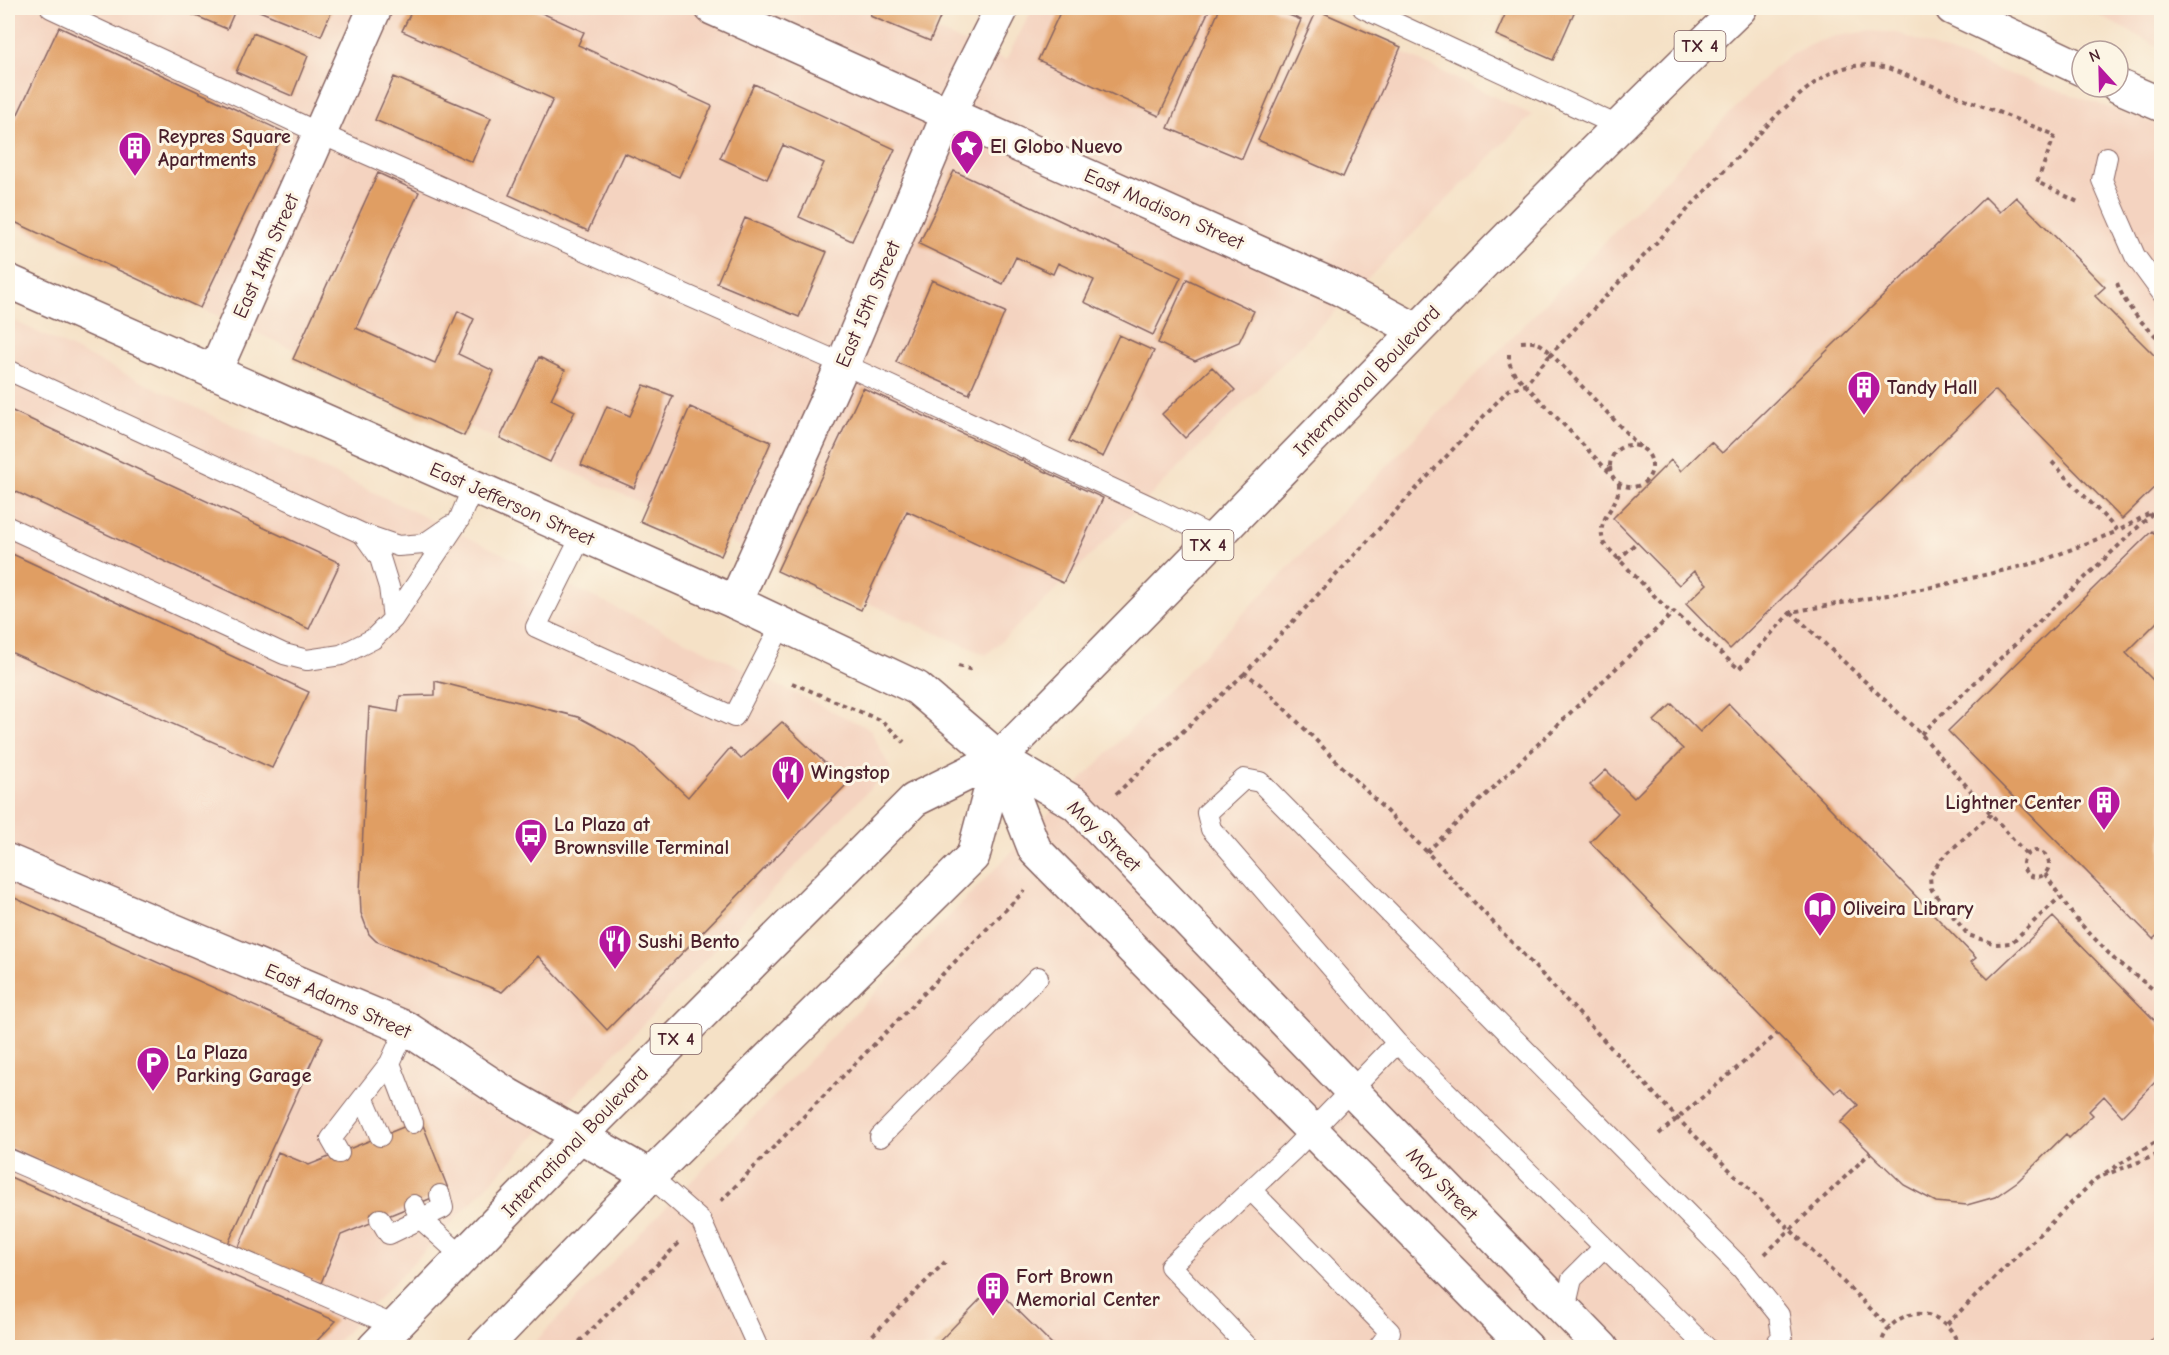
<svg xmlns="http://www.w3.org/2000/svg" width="2169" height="1355" font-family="'Comic Neue',sans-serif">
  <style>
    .built { fill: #f4d3c0 }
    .building { fill: #e09e63 }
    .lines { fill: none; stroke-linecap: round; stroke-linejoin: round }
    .lane-casing { stroke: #866361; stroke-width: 22 }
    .street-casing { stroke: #866361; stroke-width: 36 }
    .secondary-casing { stroke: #866361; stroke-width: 36 }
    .primary-casing { stroke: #866361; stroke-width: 36 }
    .path { stroke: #866361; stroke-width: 4; stroke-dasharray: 4.5 4.5; stroke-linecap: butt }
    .lane { stroke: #fff; stroke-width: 20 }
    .street { stroke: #fff; stroke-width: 33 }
    .secondary { stroke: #fff; stroke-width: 33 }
    .primary { stroke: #fff; stroke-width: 33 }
    .labels { text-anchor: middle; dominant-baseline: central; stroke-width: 6; stroke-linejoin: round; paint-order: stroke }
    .shield { fill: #fcf5e5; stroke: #7f5f63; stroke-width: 1.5 }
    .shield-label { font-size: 18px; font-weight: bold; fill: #4a1f2b }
    .poi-label { font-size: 20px; font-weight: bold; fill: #4a1f2b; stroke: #fcf5e5; text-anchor: start }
    .street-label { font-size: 20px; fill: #4a1f2b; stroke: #fcf5e5 }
  </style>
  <rect width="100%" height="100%" fill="#fcf5e5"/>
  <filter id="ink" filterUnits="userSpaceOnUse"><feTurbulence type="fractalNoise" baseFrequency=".0167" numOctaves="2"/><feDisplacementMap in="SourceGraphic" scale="12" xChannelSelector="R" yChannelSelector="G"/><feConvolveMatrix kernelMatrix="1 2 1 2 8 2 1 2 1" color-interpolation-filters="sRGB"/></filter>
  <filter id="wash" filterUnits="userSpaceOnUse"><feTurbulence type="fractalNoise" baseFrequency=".008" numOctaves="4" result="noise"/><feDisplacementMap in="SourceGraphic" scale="24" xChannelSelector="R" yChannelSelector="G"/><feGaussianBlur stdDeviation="1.35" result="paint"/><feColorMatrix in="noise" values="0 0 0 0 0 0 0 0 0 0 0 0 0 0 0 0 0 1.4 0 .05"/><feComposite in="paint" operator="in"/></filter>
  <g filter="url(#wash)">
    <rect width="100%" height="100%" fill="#f5e1c6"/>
    <!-- built -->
    <path class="built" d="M 8,8 L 882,8 L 1006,60 L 1033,8 L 1310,8 L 1532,115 L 1049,597 L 986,655 L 8,223 Z
      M 2084,8 L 2161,8 L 2161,48 Z
      M 1870,31 L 1898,33 L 1974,62 L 2161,125 L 2161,1347 L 529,1348 L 1773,69 L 1790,55 L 1810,44 L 1836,36 Z
      M 8,318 L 870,729 L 890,768 L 332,1347 L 8,1347 Z"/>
    <g id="blocks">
      <!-- building -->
      <path class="building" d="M 177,8 L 236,8 L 227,29 Z
        M 252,8 L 333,8 L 321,36 Z
        M 413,8 L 476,8 L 488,13 L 490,8 L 531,8 L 584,32 L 578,45 L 712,106 L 679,177 L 624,153 L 588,231 L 509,195 L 553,99 L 402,31 Z
        M 873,8 L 944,8 L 930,41 L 870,16 Z
        M 1062,8 L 1117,8 L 1122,10 L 1123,8 L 1210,8 L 1159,116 L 1038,60 Z
        M 1220,8 L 1272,8 L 1301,20 L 1242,159 L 1168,128 Z
        M 1508,8 L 1576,8 L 1553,60 L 1496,35 Z
        M 1317,10 L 1401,47 L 1343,177 L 1258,140 Z
        M 59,27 L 284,132 L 200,308 L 8,219 L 8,135 Z
        M 253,33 L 308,56 L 292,96 L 236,72 Z
        M 394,77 L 491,118 L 472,162 L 375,120 Z
        M 754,84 L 895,149 L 852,241 L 799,217 L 824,163 L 783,145 L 767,179 L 720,158 Z
        M 954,171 L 1181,277 L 1153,335 L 1084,302 L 1094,280 L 1058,263 L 1053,274 L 1016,257 L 1003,284 L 919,244 Z
        M 378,173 L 419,192 L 356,328 L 435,363 L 458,311 L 474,319 L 458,354 L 494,371 L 464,436 L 293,359 Z
        M 1985,197 L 2000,212 L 2016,197 L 2105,287 L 2095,296 L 2162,363 L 2162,480 L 2122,519 L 1995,390 L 1730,649 L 1686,604 L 1707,584 L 1694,571 L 1679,585 L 1613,518 L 1671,460 L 1681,471 L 1711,442 L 1722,453 Z
        M 745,218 L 827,252 L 799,317 L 717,283 Z
        M 1187,279 L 1254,311 L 1239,342 L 1195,361 L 1158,343 Z
        M 932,280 L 1005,312 L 969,394 L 896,362 Z
        M 1119,335 L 1154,351 L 1103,457 L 1069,441 Z
        M 539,357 L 565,370 L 551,399 L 575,411 L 550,462 L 500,438 Z
        M 1212,367 L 1235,390 L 1185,438 L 1162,414 Z
        M 644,385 L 673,396 L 634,488 L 581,465 L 607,406 L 630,416 Z
        M 863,388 L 1103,498 L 1063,583 L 907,511 L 861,610 L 777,571 Z
        M 690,407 L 771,442 L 721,556 L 640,521 Z
        M 8,409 L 340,563 L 309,629 L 8,488 Z
        M 2152,531 L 2162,541 L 2162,617 L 2126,653 L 2162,689 L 2162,931 L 2153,939 L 1948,731 Z
        M 8,552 L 309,692 L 272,768 L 8,651 Z
        M 435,681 L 578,717 L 636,748 L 688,797 L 730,748 L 741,759 L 782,722 L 847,784 L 607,1030 L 538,956 L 502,992 L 376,941 L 369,934 L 361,913 L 360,891 L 369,707 L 398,712 L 400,696 L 435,695 Z
        M 1672,704 L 1700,732 L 1729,704 L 1976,958 L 1971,962 L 1988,979 L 2053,917 L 2162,1028 L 2162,1075 L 2122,1116 L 2104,1096 L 2089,1111 L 2093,1115 L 2069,1138 L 2066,1134 L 2018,1181 L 1995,1197 L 1967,1205 L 1936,1202 L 1904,1185 L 1840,1123 L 1858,1105 L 1841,1088 L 1835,1093 L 1590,842 L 1618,813 L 1590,785 L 1606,770 L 1634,798 L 1683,749 L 1654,721 Z
        M 8,895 L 323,1037 L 227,1246 L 8,1147 Z
        M 421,1120 L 449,1191 L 341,1235 L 321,1283 L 238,1249 L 278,1152 L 309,1165 Z
        M 8,1176 L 336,1321 L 310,1348 L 8,1348 Z
        M 993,1286 L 1056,1348 L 933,1348 Z
        M 2162,1330 L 2162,1348 L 2144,1348 Z"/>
    </g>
  </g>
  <g filter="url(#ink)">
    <use href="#blocks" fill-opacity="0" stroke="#866361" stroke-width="1.5"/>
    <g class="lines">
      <defs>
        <path id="lane" d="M 51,8 L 321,134 L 843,364 L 1152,507 L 1215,538
          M 1363,8 L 1618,126
          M 2107,157 L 2102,180 L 2114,208 L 2135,256 L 2162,293
          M 8,370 L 363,534 L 398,546 L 424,544 L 450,526
          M 8,527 L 284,654 L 307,660 L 341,655 L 373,639 L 393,619 L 459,520 L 473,487
          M 363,534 L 380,558 L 389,587 L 393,619
          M 582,535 L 536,627 L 734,717 L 782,624
          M 390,1063 L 413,1123
          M 364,1099 L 380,1136
          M 880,1137 L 1038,977
          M 339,1153 L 331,1139 L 390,1063 L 406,1028
          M 8,1159 L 395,1326
          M 650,1176 L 701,1221 L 758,1348
          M 1251,1190 L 1390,1332 L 1378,1348
          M 414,1205 L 421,1219 L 463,1257
          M 380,1219 L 389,1234 L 443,1208 L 440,1195
          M 1565,1309 L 1572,1279 L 1604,1247
          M 1249,1348 L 1170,1266 L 1292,1151 L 1397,1043
          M 1707,1348 L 1397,1043 L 1211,829 L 1207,813 L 1244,779 L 1260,782 L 1742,1269 L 1779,1315 L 1782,1336 L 1773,1348"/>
        <path id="street" d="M 735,602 L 843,364 L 949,113 L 1002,8
          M 999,758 L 1076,804 L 1351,1090 L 1602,1348
          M 999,758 L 1035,850 L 1527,1348"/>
        <path id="secondary" d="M 712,8 L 1340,289 L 1416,330
          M 1952,8 L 2082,69
          M 2118,86 L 2162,105
          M 8,281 L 735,602 L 917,688 L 999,758
          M 214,373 L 375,8
          M 8,861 L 406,1028 L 508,1095 L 650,1176"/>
        <path id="primary" d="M 374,1348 L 580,1136 L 914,800 L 999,758 C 1247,509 1487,252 1740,8
          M 484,1348 L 650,1176 L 973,856 L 999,758"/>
      </defs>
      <!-- lane casing -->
      <use href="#lane" class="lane-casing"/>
      <!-- street casing -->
      <use href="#street" class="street-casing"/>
      <!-- secondary casing -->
      <use href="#secondary" class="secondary-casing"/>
      <!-- primary casing -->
      <use href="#primary" class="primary-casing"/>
      <!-- path -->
      <path class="path" d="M 2117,283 C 2126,308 2143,324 2162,342
        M 1521,342 C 1536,341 1542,343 1551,354 L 1525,385 L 1508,390 L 1245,673 L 1261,685 L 1427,852 L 1678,1119 L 1889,1327
        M 1509,354 L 1509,362 L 1513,372 L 1612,475
        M 2158,360 L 2162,357
        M1610 466a21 21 0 1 1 42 0a21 21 0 1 1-42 0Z
        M 1640,447 L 1551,354 L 1779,113 C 1815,82 1836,57 1888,68 L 2055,135 L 2037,182 L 2078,202
        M 2052,462 L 2118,531 L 2150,513
        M 1619,483 C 1620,509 1594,516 1604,544 L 1672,614
        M 1618,560 L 1637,542
        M 1791,612 L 1921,734 L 2027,855
        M 958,666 L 973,670
        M 792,683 L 882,721 L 904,742
        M 1921,734 L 2157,509
        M 1116,794 L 1245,673
        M 1991,814 L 1941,859 L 1930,876 L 1931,889 L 1968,935 L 1996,944 L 2011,943 L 2060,897
        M2023 864a13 13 0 1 1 26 0a13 13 0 1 1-26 0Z
        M 1427,852 L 1674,612 L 1739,669 L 1791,612 L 1938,586 L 2039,562 L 2118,531
        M 2045,874 L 2075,918 L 2116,961 L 2162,996
        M 1659,1134 L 1777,1034
        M 2105,1173 L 2162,1138
        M 721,1201 L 1025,890
        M 1765,1254 L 1870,1153
        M 1947,1324 L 2097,1178 L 2162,1153
        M 573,1348 L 679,1243
        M 860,1348 L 945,1262
        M 1880,1348 C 1890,1302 1948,1303 1959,1348"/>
      <!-- lane -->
      <use href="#lane" class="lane"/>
      <!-- street -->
      <use href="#street" class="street"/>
      <!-- secondary -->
      <use href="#secondary" class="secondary"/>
      <!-- primary -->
      <use href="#primary" class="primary"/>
    </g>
  </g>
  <!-- icons -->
  <defs>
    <symbol id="sight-pin" viewBox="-11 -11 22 30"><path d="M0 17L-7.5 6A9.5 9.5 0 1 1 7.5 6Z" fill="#b5179e" stroke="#fcf5e5"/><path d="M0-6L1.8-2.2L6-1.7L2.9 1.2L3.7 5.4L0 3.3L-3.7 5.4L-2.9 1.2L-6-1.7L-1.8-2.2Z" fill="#fff"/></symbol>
    <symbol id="building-pin" viewBox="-11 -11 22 30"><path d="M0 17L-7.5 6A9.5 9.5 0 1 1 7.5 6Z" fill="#b5179e" stroke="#fcf5e5"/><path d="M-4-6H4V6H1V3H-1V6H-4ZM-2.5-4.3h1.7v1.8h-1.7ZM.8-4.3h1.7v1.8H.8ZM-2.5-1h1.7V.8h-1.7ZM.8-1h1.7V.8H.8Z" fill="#fff"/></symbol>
    <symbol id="restaurant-pin" viewBox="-11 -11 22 30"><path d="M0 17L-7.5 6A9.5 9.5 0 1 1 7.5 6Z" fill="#b5179e" stroke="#fcf5e5"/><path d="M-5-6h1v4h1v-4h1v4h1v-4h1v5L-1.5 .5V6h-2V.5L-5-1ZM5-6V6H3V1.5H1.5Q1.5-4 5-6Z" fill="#fff"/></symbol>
    <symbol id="bus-pin" viewBox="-11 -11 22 30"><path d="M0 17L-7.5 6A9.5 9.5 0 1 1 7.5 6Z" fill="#b5179e" stroke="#fcf5e5"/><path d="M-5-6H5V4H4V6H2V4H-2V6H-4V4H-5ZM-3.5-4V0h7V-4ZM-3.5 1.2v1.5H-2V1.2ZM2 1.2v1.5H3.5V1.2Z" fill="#fff"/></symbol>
    <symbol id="library-pin" viewBox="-11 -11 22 30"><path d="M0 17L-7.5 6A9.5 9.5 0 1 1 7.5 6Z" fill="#b5179e" stroke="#fcf5e5"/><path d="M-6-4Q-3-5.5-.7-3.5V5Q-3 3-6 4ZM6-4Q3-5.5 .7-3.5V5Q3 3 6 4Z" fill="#fff"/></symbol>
    <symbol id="parking-pin" viewBox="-11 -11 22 30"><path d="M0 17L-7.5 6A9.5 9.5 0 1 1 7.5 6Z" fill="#b5179e" stroke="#fcf5e5"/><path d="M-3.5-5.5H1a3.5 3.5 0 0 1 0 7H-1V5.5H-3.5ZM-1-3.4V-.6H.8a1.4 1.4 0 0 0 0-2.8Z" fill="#fff"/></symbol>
  </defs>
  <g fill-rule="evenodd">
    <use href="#sight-pin" x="948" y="127" width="38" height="52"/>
    <use href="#building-pin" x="116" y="129" width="38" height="52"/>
    <use href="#building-pin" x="1845" y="368" width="38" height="52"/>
    <use href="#restaurant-pin" x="769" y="753" width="38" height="52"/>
    <use href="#building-pin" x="2085" y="783" width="38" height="52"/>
    <use href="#bus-pin" x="512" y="816" width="38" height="52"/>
    <use href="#library-pin" x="1801" y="889" width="38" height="52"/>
    <use href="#restaurant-pin" x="596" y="922" width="38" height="52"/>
    <use href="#parking-pin" x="134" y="1044" width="38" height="52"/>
    <use href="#building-pin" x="974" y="1269" width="38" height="52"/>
  </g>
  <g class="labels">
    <!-- shield labels -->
    <g class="shield">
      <rect x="1674.5" y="31" width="51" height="30" rx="4.5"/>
      <rect x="1182.5" y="530" width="51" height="30" rx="4.5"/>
      <rect x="650.5" y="1024" width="51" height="30" rx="4.5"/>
    </g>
    <g class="shield-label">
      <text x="1700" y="46">TX 4</text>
      <text x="1208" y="545">TX 4</text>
      <text x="676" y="1039">TX 4</text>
    </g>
    <!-- poi labels -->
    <g class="poi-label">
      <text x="158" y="136">Reypres Square<tspan x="158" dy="23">Apartments</tspan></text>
      <text x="990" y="146">El Globo Nuevo</text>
      <text x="1887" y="387">Tandy Hall</text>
      <text x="811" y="772">Wingstop</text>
      <text x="2081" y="802" text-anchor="end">Lightner Center</text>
      <text x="554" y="824">La Plaza at<tspan x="554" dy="23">Brownsville Terminal</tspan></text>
      <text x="1843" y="908">Oliveira Library</text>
      <text x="638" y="941">Sushi Bento</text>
      <text x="176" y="1052">La Plaza<tspan x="176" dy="23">Parking Garage</tspan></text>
      <text x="1016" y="1276">Fort Brown<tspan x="1016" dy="23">Memorial Center</tspan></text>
    </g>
    <!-- street labels -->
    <g class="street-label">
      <text transform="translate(1164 209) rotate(24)">East Madison Street</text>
      <text transform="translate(266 256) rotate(-66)">East 14th Street</text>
      <text transform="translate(868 304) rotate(-67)">East 15th Street</text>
      <text transform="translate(1367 381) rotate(-46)">International Boulevard</text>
      <text transform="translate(512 504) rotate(24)">East Jefferson Street</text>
      <text transform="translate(1104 836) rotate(44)">May Street</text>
      <text transform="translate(338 1001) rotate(24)">East Adams Street</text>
      <text transform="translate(575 1142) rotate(-46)">International Boulevard</text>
      <text transform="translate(1442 1184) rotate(46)">May Street</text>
    </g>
  </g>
  <!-- margin -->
  <rect width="2169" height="1355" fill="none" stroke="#fcf5e5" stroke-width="30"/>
  <!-- north arrow -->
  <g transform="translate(2100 69) rotate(338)"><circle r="28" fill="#fcf5e5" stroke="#b59f9b" stroke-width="1.5"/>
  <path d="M0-4.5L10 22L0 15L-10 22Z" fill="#b5179e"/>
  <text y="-9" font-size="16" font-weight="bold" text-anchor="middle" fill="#4a1f2b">N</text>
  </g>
</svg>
